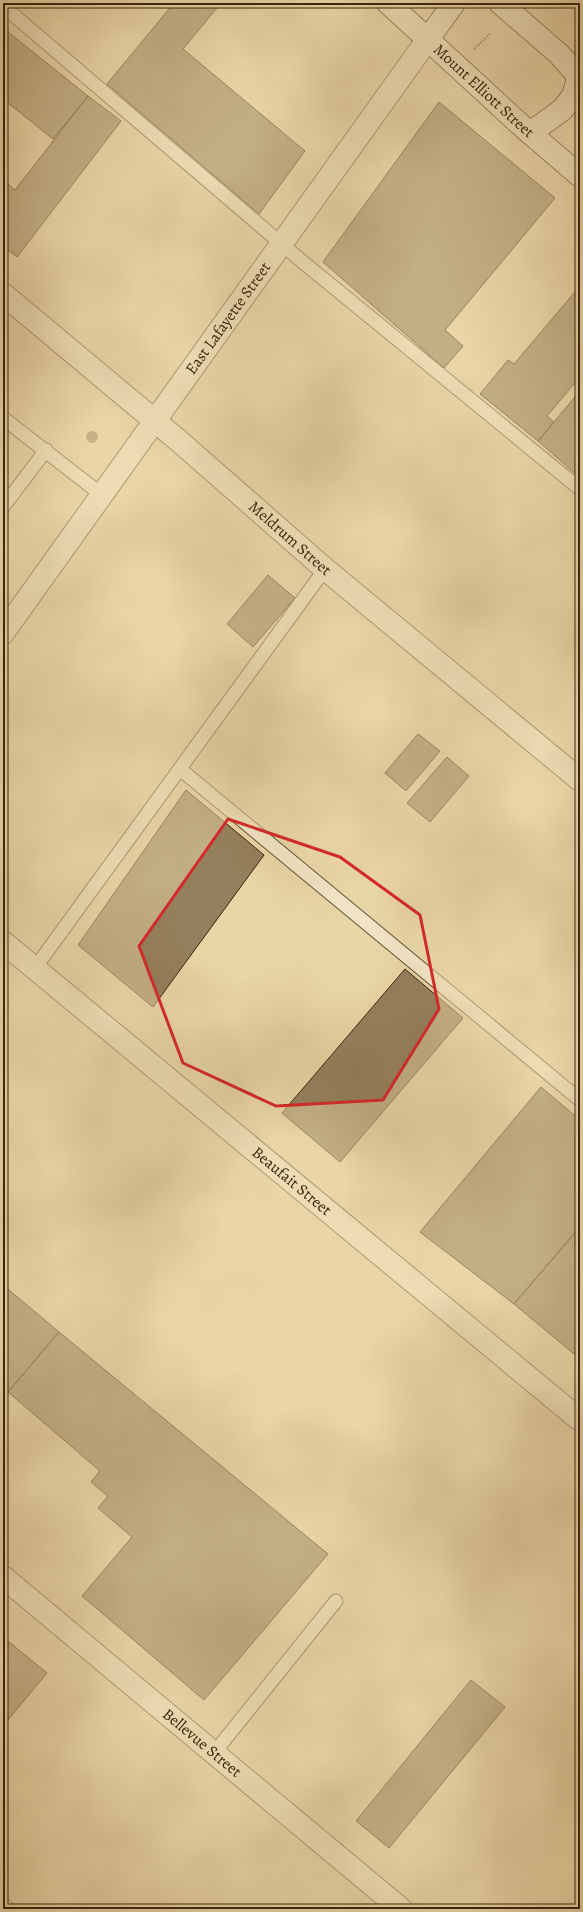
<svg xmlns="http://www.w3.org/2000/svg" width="583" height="1912" font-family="Alegreya,serif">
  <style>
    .building { fill: #95805d; stroke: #39230d }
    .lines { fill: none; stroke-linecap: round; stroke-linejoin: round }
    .lane-casing { stroke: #655033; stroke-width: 15 }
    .street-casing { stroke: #655033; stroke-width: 24 }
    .secondary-casing { stroke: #39230d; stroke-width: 24 }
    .path { stroke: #39230d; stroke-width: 2.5; stroke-dasharray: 1 2; stroke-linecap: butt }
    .lane { stroke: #f1e4c5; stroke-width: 13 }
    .street { stroke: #f1e4c5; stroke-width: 22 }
    .secondary { stroke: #f1e4c5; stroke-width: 22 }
    .tree { fill: #9d8863 }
    .marked { fill: none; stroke: #d62828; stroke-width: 3; stroke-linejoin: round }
    .labels { text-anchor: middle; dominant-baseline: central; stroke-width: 4; stroke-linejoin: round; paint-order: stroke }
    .street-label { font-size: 16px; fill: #39230d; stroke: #f1e4c5 }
  </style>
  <rect width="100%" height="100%" fill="#e9d6a6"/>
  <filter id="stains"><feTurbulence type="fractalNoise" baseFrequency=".005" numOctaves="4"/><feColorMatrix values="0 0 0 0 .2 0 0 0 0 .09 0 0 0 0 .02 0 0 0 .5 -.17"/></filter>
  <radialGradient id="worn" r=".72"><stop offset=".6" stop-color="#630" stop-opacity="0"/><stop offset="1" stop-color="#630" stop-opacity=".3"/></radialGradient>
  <!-- building -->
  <path class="building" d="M 174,3 L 221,3 L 183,49 L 305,151 L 259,214 L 107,84 Z
    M 3,28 L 88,96 L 53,139 L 3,99 Z
    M 88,96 L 121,121 L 17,257 L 3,247 L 3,180 L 15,190 Z
    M 439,102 L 555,198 L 445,330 L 463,346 L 444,368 L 323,262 Z
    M 580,286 L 580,377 L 547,416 L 554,422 L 538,441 L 480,394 L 508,360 L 514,364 Z
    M 580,391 L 580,478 L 538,441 Z
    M 268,575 L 295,598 L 253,647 L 227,624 Z
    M 418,734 L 440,751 L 406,791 L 385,773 Z
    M 447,757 L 469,776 L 430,822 L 407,803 Z
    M 186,790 L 264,855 L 153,1007 L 78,945 Z
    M 405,969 L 463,1018 L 340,1162 L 282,1113 Z
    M 541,1087 L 580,1120 L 580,1227 L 514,1304 L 420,1232 Z
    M 580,1227 L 580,1359 L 514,1304 Z
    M 3,1285 L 59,1332 L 3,1398 Z
    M 59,1332 L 328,1554 L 204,1700 L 82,1596 L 132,1537 L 98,1508 L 108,1496 L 91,1482 L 100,1471 L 8,1392 Z
    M 3,1637 L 47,1673 L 3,1726 Z
    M 471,1680 L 505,1707 L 389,1848 L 356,1821 Z
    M 580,1900 L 580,1909 L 572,1909 Z"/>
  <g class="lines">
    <defs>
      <path id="lane" d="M 3,6 L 304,263 L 580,489
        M 3,418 L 102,495
        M 3,507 L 46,450
        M 180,769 L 580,1100
        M 35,968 L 325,569
        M 214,1753 L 336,1601
        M 3,1904 L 9,1909"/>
      <g id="street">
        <path id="s1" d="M 3,294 L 179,441 L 325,569 L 580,780"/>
        <path id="s2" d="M 3,633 L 428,39"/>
        <path id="s3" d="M 3,942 L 580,1420"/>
        <path id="s4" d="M 3,1577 L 401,1909"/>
      </g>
      <g id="secondary">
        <path id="s5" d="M 388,3 L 523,127 L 580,176"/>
        <path d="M 500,3 L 559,54 L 580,78"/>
        <path d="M 428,39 L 454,3"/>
        <path d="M 530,133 L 562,110 L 573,96 L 579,76"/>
      </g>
    </defs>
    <!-- lane casing -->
    <use href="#lane" class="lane-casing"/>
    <!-- street casing -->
    <use href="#street" class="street-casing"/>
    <!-- secondary casing -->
    <use href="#secondary" class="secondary-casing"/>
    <!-- path -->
    <path class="path" d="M 474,49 L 491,33"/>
    <!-- lane -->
    <use href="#lane" class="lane"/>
    <!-- street -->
    <use href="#street" class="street"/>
    <!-- secondary -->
    <use href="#secondary" class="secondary"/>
  </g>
  <!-- trees -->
  <circle class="tree" cx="92" cy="437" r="6"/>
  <!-- marked area -->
  <path d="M0 0H583V1912H0ZM 228,819 L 340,857 L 420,915 L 439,1009 L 383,1100 L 276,1106 L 183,1063 L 139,946 Z" fill="#e9d6a6" fill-opacity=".55" fill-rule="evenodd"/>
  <path class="marked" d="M 228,819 L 340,857 L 420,915 L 439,1009 L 383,1100 L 276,1106 L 183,1063 L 139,946 Z"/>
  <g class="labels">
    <!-- street labels -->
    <g class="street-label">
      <text stroke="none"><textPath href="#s5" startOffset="130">Mount Elliott Street</textPath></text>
      <text stroke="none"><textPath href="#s2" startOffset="387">East Lafayette Street</textPath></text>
      <text stroke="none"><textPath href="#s1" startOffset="377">Meldrum Street</textPath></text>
      <text stroke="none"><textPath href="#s3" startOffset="375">Beaufait Street</textPath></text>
      <text stroke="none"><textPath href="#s4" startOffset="259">Bellevue Street</textPath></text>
    </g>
  </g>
  <!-- margin -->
  <rect width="583" height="1912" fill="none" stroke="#e9d6a6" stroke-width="16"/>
  <rect x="4" y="4" width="575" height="1904" fill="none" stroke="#39230d" stroke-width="2"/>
  <rect x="8" y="8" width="567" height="1896" fill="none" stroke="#39230d"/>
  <rect width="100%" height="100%" filter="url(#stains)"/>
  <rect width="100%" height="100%" fill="url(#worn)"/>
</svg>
